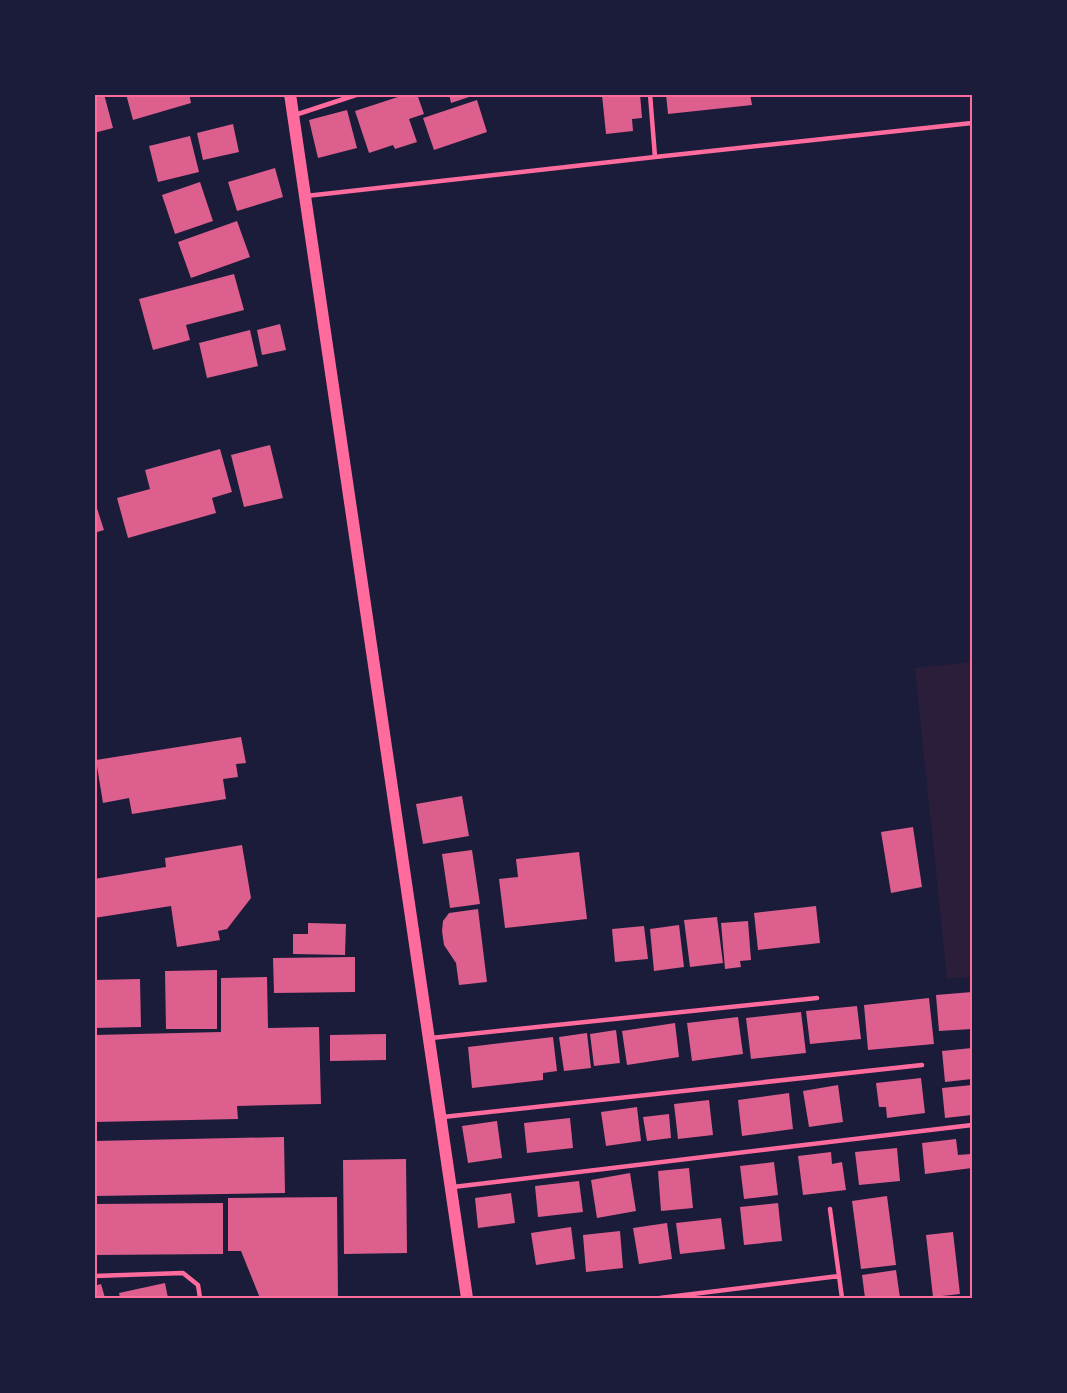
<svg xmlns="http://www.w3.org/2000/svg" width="1067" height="1393" font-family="'Archivo Narrow',sans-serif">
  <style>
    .green { fill: #2a1e3b }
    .building { fill: #dd5f8e }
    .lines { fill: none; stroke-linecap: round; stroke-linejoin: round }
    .service { stroke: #ff6b9d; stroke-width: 4.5 }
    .secondary { stroke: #ff6b9d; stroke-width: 12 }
    .neatline { fill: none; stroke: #ff6b9d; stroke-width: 2 }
  </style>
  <rect width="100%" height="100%" fill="#1b1b3a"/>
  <!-- green -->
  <path class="green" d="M 972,662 L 972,977 L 947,979 L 915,668 Z"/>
  <!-- building -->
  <path class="building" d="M 94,94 L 104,94 L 113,128 L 94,133 Z
    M 126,94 L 189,94 L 191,103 L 133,120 Z
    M 407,94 L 417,94 L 424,114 L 409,119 L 417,142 L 395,149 L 393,145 L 369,153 L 355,111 Z
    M 449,94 L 475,94 L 475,95 L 451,103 Z
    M 640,94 L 642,118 L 632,119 L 633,131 L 606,134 L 602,95 Z
    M 666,94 L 750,94 L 752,105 L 668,114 Z
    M 477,100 L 487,132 L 434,150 L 423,118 Z
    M 347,110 L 357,148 L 318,158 L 309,120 Z
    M 233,124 L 239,152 L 203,160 L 197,133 Z
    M 190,136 L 199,172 L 158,182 L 149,146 Z
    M 275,168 L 283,197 L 237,211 L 228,182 Z
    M 200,182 L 213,221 L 175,234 L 162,195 Z
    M 237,221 L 250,257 L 191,278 L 178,242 Z
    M 234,274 L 244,310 L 186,325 L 190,340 L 153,350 L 139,299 Z
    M 280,324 L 286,350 L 262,355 L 257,330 Z
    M 250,330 L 258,366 L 207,378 L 199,343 Z
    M 270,445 L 283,498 L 244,507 L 231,455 Z
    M 220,449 L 232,492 L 212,498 L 216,513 L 128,538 L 117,498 L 150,489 L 145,470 Z
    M 94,499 L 104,530 L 94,533 Z
    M 241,737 L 246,763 L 236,764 L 238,777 L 223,779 L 226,799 L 132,814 L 129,798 L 103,803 L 96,760 Z
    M 462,796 L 469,836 L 423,844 L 416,804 Z
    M 913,827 L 922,887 L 891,893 L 881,832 Z
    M 242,845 L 251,898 L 227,929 L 218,931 L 220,940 L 177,947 L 171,906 L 94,918 L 94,879 L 166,867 L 165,858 Z
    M 472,850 L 480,904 L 450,908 L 442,854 Z
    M 579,852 L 587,919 L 505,928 L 499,879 L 518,877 L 516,859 Z
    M 816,906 L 820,943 L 758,950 L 754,913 Z
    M 478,909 L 487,982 L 459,985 L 456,963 L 444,945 L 442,931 L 443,921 L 449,913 Z
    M 717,917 L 723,963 L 690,967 L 684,920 Z
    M 748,921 L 751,960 L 740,961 L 741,967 L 725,969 L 721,923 Z
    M 308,923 L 346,924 L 345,955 L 293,954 L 293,934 L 308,934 Z
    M 679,925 L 684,967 L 654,971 L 650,929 Z
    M 644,926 L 648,959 L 615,962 L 612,929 Z
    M 355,957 L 355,992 L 274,993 L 273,958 Z
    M 217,970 L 217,1029 L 166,1029 L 165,971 Z
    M 267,977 L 268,1028 L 319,1027 L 321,1104 L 237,1106 L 238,1119 L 94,1122 L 94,1035 L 221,1032 L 221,978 Z
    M 140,979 L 141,1027 L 94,1028 L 94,980 Z
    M 972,992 L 972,1029 L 939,1031 L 936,995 Z
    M 929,998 L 934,1044 L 868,1050 L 864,1005 Z
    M 857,1006 L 861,1039 L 810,1044 L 806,1011 Z
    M 801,1012 L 806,1053 L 751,1059 L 746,1018 Z
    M 738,1017 L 743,1054 L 692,1061 L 687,1023 Z
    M 675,1023 L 679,1057 L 627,1065 L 622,1031 Z
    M 616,1030 L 620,1063 L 594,1066 L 590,1034 Z
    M 587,1033 L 591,1068 L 564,1071 L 559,1037 Z
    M 386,1034 L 386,1060 L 330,1061 L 330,1035 Z
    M 553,1037 L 557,1071 L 543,1073 L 543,1080 L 472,1088 L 468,1047 Z
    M 972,1048 L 972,1079 L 945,1082 L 942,1051 Z
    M 921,1078 L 925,1113 L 887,1118 L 886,1107 L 879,1107 L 876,1083 Z
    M 838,1085 L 843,1122 L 809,1127 L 803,1091 Z
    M 972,1085 L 972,1115 L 945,1118 L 942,1088 Z
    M 789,1093 L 793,1129 L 742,1136 L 738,1100 Z
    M 709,1100 L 713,1135 L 678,1139 L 674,1104 Z
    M 637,1107 L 641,1141 L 606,1146 L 601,1112 Z
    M 669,1114 L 671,1138 L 647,1141 L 643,1117 Z
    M 570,1118 L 573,1148 L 527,1153 L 524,1123 Z
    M 497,1121 L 502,1158 L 468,1163 L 462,1126 Z
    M 284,1137 L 285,1193 L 94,1196 L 94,1141 Z
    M 956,1139 L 958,1155 L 971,1154 L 972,1168 L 925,1174 L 922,1143 Z
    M 897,1148 L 900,1181 L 859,1185 L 855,1152 Z
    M 831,1152 L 832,1164 L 842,1162 L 846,1190 L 803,1195 L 798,1156 Z
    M 406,1159 L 407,1253 L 344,1254 L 343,1160 Z
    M 774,1162 L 778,1195 L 744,1199 L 740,1166 Z
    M 689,1168 L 693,1208 L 661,1211 L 658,1171 Z
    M 630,1173 L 636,1211 L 597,1218 L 591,1180 Z
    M 579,1181 L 583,1212 L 538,1217 L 535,1186 Z
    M 511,1193 L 515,1223 L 478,1228 L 475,1198 Z
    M 887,1196 L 896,1265 L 861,1269 L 852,1201 Z
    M 337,1197 L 338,1298 L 260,1298 L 241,1251 L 228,1251 L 228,1198 Z
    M 223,1203 L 223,1254 L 94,1255 L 94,1204 Z
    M 778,1203 L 782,1241 L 744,1245 L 740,1207 Z
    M 721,1218 L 725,1249 L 680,1254 L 676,1223 Z
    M 667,1223 L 672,1259 L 639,1264 L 633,1228 Z
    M 571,1227 L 575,1259 L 536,1265 L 531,1233 Z
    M 620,1231 L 623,1268 L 586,1272 L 583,1235 Z
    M 953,1232 L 960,1294 L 933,1297 L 926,1235 Z
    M 896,1270 L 900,1298 L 865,1298 L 862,1275 Z
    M 165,1283 L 168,1298 L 120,1298 L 119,1293 Z
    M 101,1284 L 105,1298 L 94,1298 L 94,1286 Z"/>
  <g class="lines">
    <!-- service -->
    <path class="service" d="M 650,94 L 655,157
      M 295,115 L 359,94
      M 306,196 L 655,157 L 972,123
      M 431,1038 L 817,998
      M 443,1117 L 922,1065
      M 453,1187 L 972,1125
      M 830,1209 L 842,1298
      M 94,1276 L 183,1273 L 198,1285 L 200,1298
      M 660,1298 L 839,1276"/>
    <!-- secondary -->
    <path class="secondary" d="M 290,94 L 467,1298"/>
  </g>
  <!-- border -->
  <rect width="1067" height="1393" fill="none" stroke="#1b1b3a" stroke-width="192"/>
  <rect x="96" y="96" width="875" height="1201" class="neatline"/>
</svg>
